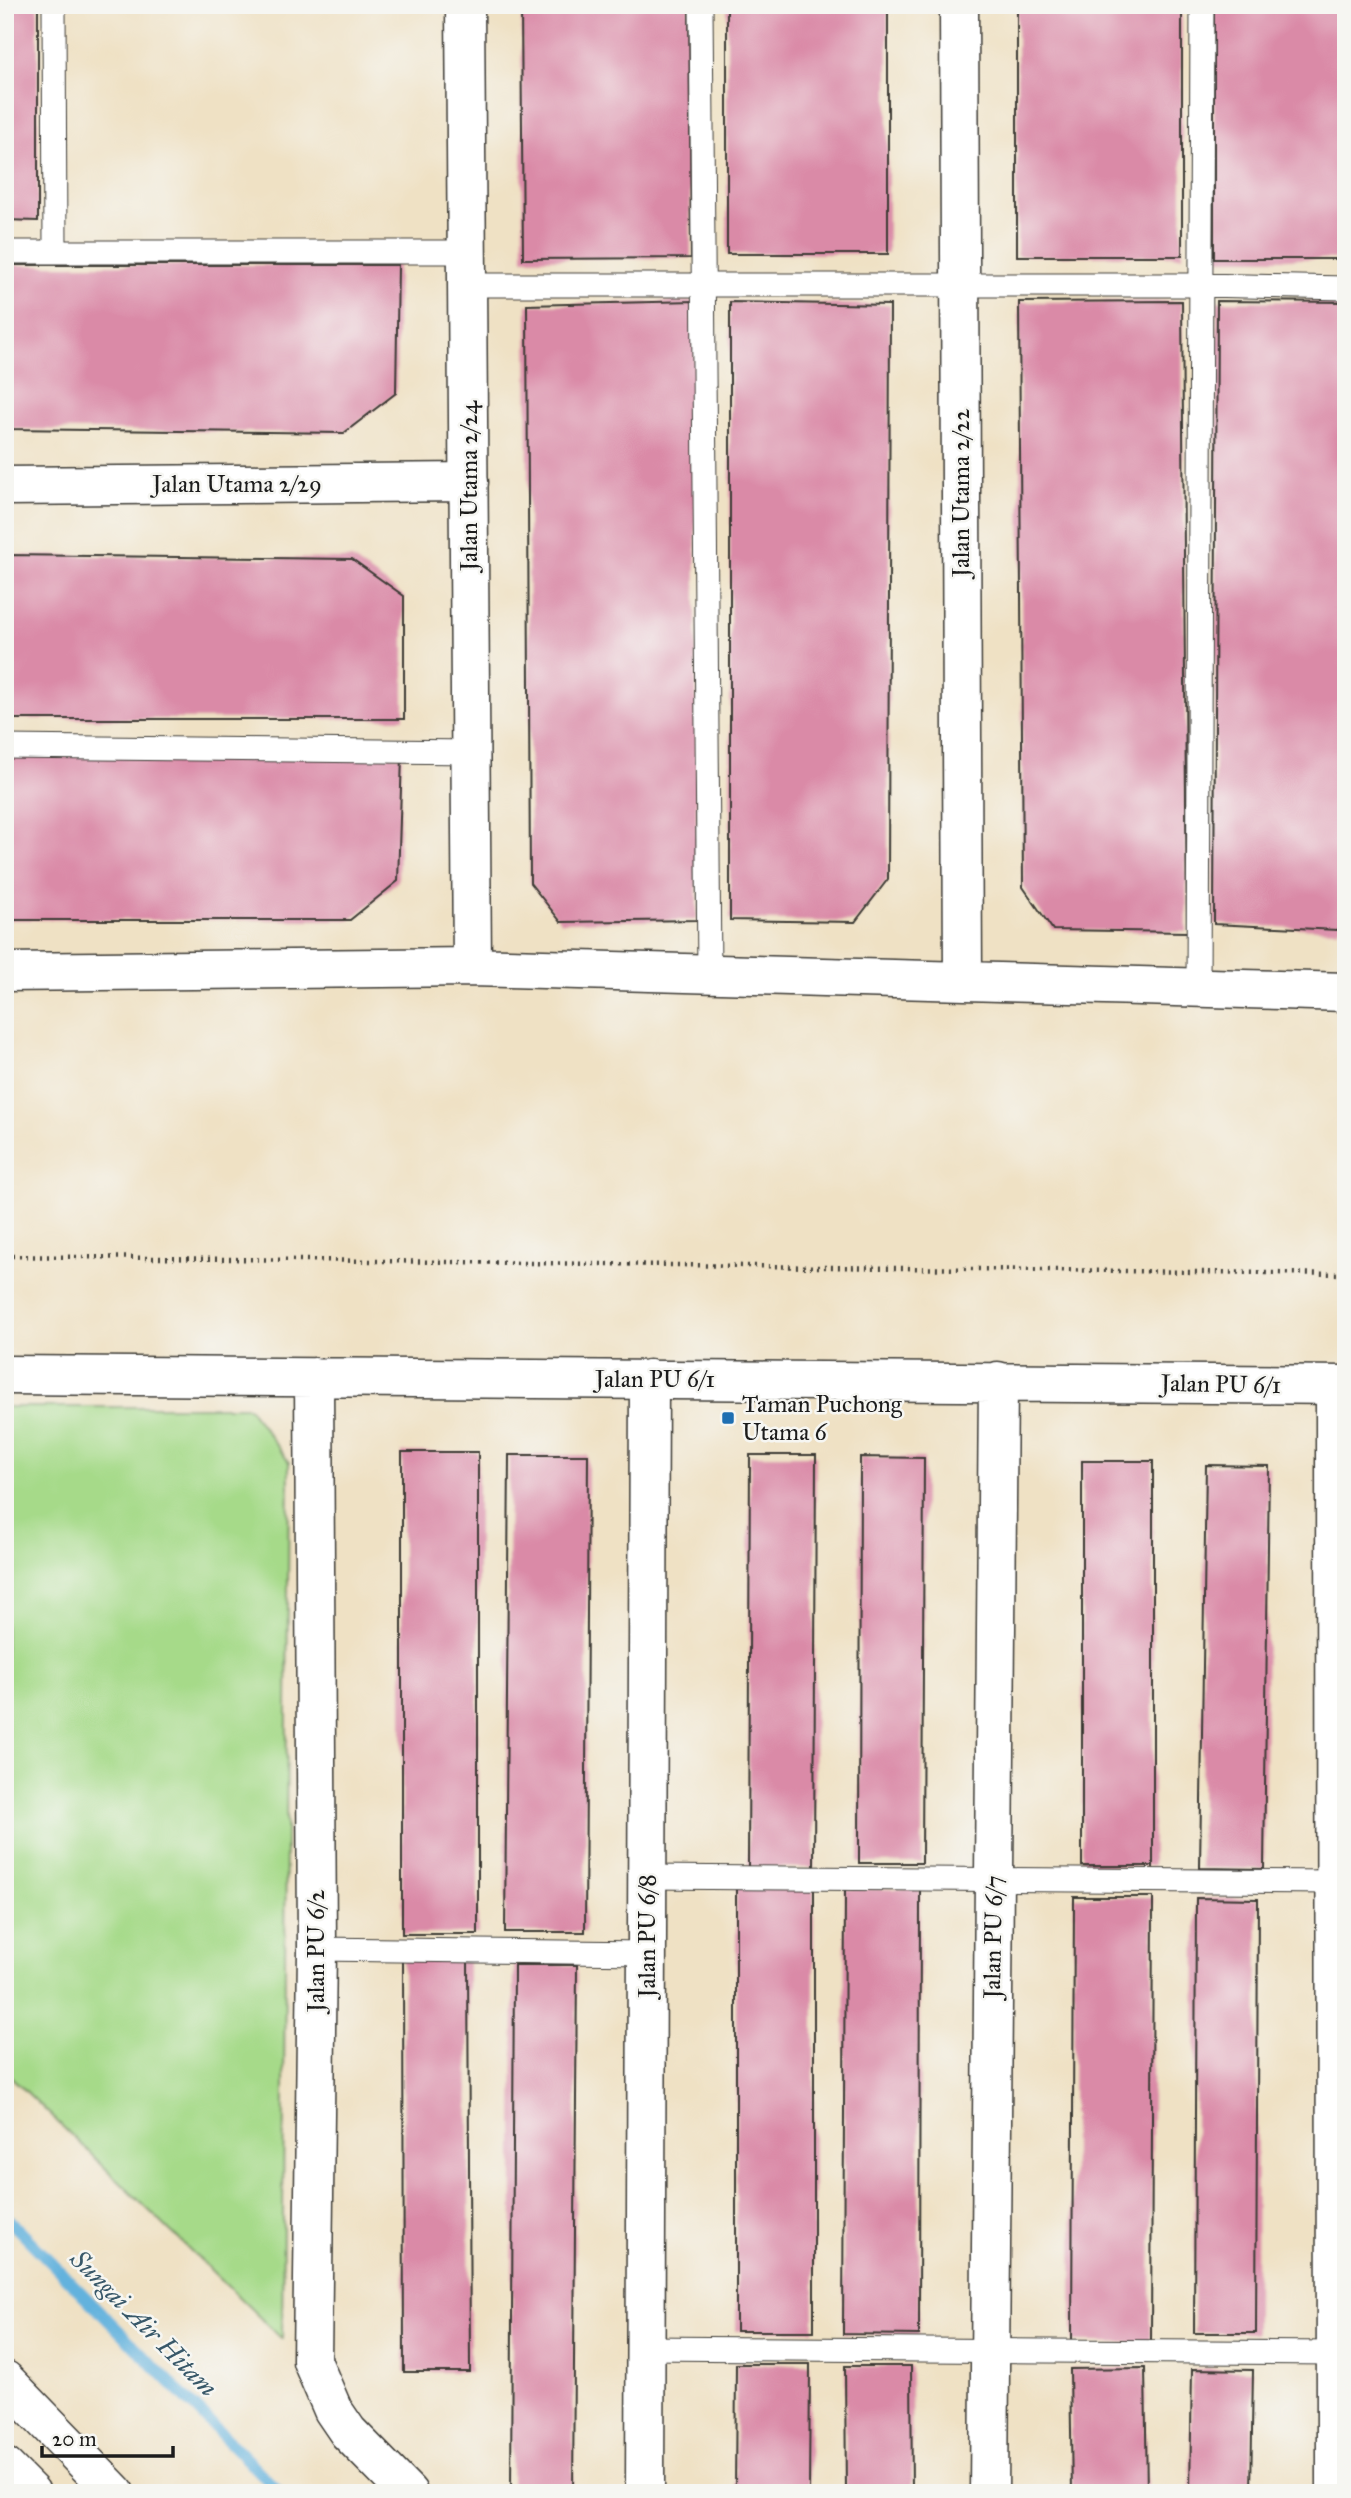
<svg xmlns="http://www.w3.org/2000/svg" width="1351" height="2498" font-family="'IM FELL Great Primer',serif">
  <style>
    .green { fill: #a6da89; stroke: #617b52; stroke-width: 2 }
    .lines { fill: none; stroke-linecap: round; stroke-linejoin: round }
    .stream { stroke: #63b2dd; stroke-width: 12 }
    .building { fill: #da8aa7 }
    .lane-casing { stroke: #3c3a35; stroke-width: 25 }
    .street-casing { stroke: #3c3a35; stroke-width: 41 }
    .secondary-casing { stroke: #3c3a35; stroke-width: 41 }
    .path { stroke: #3c3a35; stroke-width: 4.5; stroke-dasharray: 2 5; stroke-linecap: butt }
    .lane { stroke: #fff; stroke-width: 23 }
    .street { stroke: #fff; stroke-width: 38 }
    .secondary { stroke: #fff; stroke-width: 38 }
    .poi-dot { fill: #1f6fb2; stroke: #f6f6f2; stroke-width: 2.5 }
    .labels { text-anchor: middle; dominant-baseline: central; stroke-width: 5; stroke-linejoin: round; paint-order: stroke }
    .street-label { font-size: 24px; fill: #1c1c1c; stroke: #f6f6f2 }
    .poi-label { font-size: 24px; fill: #1c1c1c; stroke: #f6f6f2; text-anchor: start }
    .water-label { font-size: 26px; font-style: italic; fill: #385869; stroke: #f6f6f2 }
  </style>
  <rect width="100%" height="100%" fill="#f6f6f2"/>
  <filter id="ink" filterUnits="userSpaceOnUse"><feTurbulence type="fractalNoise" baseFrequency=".0143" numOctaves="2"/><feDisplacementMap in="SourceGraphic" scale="14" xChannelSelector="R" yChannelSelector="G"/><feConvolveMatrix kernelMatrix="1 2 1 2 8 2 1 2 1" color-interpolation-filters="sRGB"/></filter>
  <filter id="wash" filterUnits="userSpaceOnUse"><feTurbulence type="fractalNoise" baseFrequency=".00686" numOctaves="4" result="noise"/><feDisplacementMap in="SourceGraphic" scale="28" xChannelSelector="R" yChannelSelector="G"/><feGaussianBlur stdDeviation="1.57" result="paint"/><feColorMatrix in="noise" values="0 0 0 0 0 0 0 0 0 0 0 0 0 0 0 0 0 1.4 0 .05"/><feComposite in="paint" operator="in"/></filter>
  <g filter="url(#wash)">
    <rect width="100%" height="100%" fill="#efe1c4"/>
    <!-- green -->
    <path class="green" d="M 5,1407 L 248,1407 L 289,1462 L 282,2339 L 5,2071 Z"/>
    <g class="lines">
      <!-- stream -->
      <path class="stream" d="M 5,2216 L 280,2493"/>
    </g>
    <g id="blocks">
      <!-- building -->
      <path class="building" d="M 5,5 L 38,5 L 38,221 L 5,220 Z
        M 521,5 L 689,5 L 691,258 L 523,259 Z
        M 727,5 L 888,5 L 888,254 L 727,254 Z
        M 1017,5 L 1182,5 L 1182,256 L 1017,256 Z
        M 1214,5 L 1346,5 L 1346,259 L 1214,259 Z
        M 5,265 L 398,265 L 396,393 L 344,433 L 5,429 Z
        M 695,301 L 697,920 L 561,922 L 530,883 L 527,305 Z
        M 1182,301 L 1187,932 L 1053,930 L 1023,887 L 1019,302 Z
        M 1217,301 L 1346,302 L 1346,921 L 1337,930 L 1214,924 Z
        M 730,302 L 890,305 L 888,879 L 855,922 L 730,920 Z
        M 5,555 L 352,559 L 404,596 L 404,719 L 5,719 Z
        M 5,752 L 402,756 L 398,881 L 350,920 L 5,920 Z
        M 402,1452 L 478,1452 L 478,1934 L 402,1934 Z
        M 509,1455 L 588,1455 L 585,1932 L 505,1932 Z
        M 750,1455 L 816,1455 L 814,1868 L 748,1867 Z
        M 860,1457 L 924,1458 L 922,1863 L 859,1863 Z
        M 1082,1461 L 1153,1461 L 1153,1866 L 1082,1866 Z
        M 1206,1465 L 1269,1466 L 1264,1869 L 1200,1868 Z
        M 736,1885 L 814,1885 L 814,2331 L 736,2331 Z
        M 845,1889 L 920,1889 L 919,2335 L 843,2334 Z
        M 1074,1897 L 1153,1897 L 1151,2343 L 1072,2342 Z
        M 1196,1898 L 1258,1899 L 1256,2333 L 1194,2333 Z
        M 468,1957 L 470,2372 L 404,2372 L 403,1958 Z
        M 514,1965 L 577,1965 L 573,2493 L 511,2493 Z
        M 736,2364 L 810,2364 L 809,2493 L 735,2493 Z
        M 845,2366 L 911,2366 L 912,2493 L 846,2493 Z
        M 1145,2368 L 1147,2493 L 1072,2493 L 1070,2369 Z
        M 1192,2369 L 1253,2370 L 1251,2493 L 1190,2493 Z"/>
    </g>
  </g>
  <g filter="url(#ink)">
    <use href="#blocks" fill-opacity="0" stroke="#3c3a35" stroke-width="2"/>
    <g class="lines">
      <defs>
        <path id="lane" d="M 54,5 L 55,252
          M 701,5 L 709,974
          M 5,252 L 467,252
          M 467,285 L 1201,285 L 1346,288
          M 5,747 L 471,752
          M 1198,988 L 1202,5
          M 647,1877 L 1335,1882
          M 317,1949 L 647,1953
          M 645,2348 L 1335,2353"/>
        <path id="street" d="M 465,5 L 472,967
          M 959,5 L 963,981
          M 5,486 L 469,482
          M 5,972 L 472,967 L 1346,992
          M 5,1375 L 1346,1385
          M 314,1377 L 317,1949 L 312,2361 L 333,2410 L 348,2432 L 408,2493
          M 1335,1385 L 1336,2493
          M 645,2493 L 649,1379
          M 989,2493 L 998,1381"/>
        <path id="secondary" d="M 5,2380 L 115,2493
          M 5,2467 L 31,2493"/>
      </defs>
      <!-- lane casing -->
      <use href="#lane" class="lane-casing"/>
      <!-- street casing -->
      <use href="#street" class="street-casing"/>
      <!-- secondary casing -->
      <use href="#secondary" class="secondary-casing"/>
      <!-- path -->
      <path class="path" d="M 5,1256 L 1346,1274"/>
      <!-- lane -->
      <use href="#lane" class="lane"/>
      <!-- street -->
      <use href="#street" class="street"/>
      <!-- secondary -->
      <use href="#secondary" class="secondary"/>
    </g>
  </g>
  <!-- markers -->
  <rect class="poi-dot" x="721" y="1411" width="14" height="14" rx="3.5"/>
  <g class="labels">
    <!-- street labels -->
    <g class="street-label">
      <text x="237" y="484">Jalan Utama 2/29</text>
      <text transform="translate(469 486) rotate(-90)">Jalan Utama 2/24</text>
      <text transform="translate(961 493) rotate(-90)">Jalan Utama 2/22</text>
      <text x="655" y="1379">Jalan PU 6/1</text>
      <text transform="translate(1221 1384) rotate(1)">Jalan PU 6/1</text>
      <text transform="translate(647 1936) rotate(-90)">Jalan PU 6/8</text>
      <text transform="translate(993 1937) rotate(-89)">Jalan PU 6/7</text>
      <text transform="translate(316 1951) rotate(-90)">Jalan PU 6/2</text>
    </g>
    <!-- poi labels -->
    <g class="poi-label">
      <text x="742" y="1404">Taman Puchong<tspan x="742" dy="28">Utama 6</tspan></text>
    </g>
    <!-- water labels -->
    <g class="water-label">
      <text transform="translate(144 2323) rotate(45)">Sungai Air Hitam</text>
    </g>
  </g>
  <!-- margin -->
  <rect width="1351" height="2498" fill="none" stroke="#f6f6f2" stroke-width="28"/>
  <!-- scale -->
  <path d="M42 2446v10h131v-10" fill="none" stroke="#1c1c1c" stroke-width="3.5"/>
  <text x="52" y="2446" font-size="21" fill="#1c1c1c" stroke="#f6f6f2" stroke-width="5" paint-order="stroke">20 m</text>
</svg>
